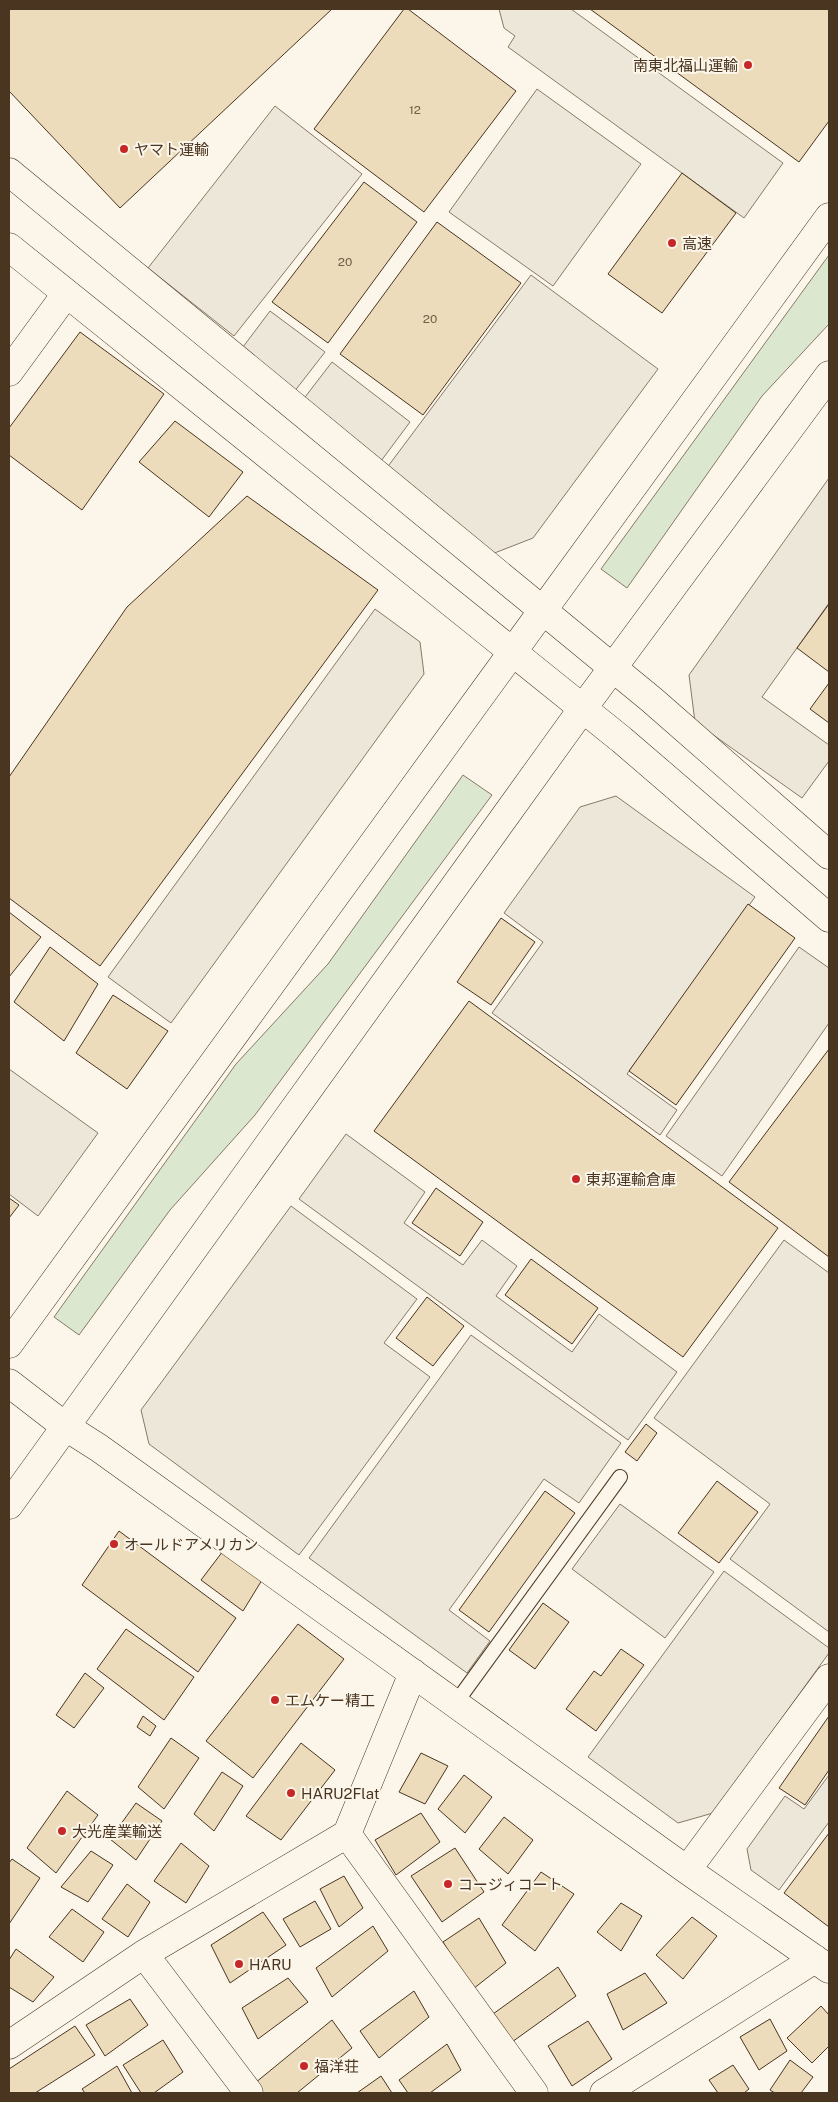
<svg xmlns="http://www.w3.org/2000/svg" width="838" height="2102" font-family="'Public Sans','Noto Sans JP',sans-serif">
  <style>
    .green { fill: #dce7d0; stroke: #887966 }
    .parking { fill: #ede7d9; stroke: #887966 }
    .building { fill: #ecdcbc; stroke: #4a3520 }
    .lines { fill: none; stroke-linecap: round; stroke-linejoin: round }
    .service-casing { stroke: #4a3520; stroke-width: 16 }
    .minor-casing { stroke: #4a3520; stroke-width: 29 }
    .tertiary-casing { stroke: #4a3520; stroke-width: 29 }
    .service { stroke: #fbf6e9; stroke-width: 14 }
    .minor { stroke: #fbf6e9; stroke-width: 28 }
    .tertiary { stroke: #fbf6e9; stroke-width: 28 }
    .poi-dot { fill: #c62828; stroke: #fbf6e9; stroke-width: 2 }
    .labels { text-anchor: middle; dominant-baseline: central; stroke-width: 4; stroke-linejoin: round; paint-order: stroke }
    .number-label { font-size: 12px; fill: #725f47 }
    .poi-label { font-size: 15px; fill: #4a3520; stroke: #fbf6e9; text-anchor: start }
  </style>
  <rect width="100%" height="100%" fill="#fbf6e9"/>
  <!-- green -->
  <path class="green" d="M 829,255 L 829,324 L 762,396 L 627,588 L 601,569 Z
    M 463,775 L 492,795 L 255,1115 L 170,1210 L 79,1335 L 54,1317 L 236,1064 L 328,964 Z"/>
  <!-- parking -->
  <path class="parking" d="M 499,9 L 571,9 L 783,163 L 744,218 L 508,47 L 515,36 L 504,28 Z
    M 537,89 L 641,164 L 553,286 L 449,212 Z
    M 275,106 L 362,174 L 234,336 L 148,268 Z
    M 531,275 L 658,369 L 533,538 L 492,554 L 383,473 Z
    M 270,311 L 325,352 L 294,392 L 240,351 Z
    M 332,362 L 410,422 L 381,461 L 302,401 Z
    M 829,478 L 829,603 L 762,697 L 829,745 L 829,761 L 802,798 L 695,722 L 689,675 Z
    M 375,609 L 420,642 L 424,674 L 171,1023 L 108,977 Z
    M 616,796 L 755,897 L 627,1074 L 677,1110 L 660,1135 L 492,1013 L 543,942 L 504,913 L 580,807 Z
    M 799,947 L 829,968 L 829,1023 L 722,1176 L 666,1136 Z
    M 9,1069 L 98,1133 L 38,1216 L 9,1194 Z
    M 346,1134 L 425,1192 L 404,1223 L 463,1265 L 482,1240 L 517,1266 L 496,1296 L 572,1352 L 599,1314 L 677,1372 L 628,1440 L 299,1199 Z
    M 291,1206 L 417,1299 L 384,1343 L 430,1377 L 299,1555 L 149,1444 L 141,1410 Z
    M 784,1240 L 829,1273 L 829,1632 L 730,1559 L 770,1504 L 654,1418 Z
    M 471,1335 L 621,1443 L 579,1503 L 544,1479 L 449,1610 L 490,1641 L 467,1673 L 309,1558 Z
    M 620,1504 L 714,1572 L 665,1638 L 572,1569 Z
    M 724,1571 L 829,1648 L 829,1653 L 713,1813 L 678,1823 L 588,1757 Z
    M 829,1775 L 829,1822 L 779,1890 L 751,1870 L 747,1849 L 785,1796 L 804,1809 Z"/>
  <!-- building -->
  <path class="building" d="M 9,9 L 332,9 L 120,208 L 9,91 Z
    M 404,9 L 408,9 L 516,91 L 424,212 L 314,129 Z
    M 590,9 L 829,9 L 829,121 L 799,162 Z
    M 682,173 L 736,213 L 662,313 L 608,274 Z
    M 364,182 L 417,222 L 328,343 L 272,302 Z
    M 437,222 L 521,283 L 423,415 L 340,354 Z
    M 80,332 L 164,394 L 82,510 L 9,455 L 9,428 Z
    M 175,421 L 243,472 L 209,517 L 139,462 Z
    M 247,496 L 378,590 L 100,966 L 9,898 L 9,777 L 127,607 Z
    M 829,604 L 829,672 L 797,648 Z
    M 829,683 L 829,723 L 810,709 Z
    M 748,904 L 795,938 L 676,1105 L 629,1071 Z
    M 9,912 L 41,937 L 9,977 Z
    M 501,918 L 535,942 L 491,1005 L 457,982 Z
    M 50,947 L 98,984 L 64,1041 L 14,1002 Z
    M 113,995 L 168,1031 L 127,1089 L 76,1053 Z
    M 469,1001 L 778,1228 L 683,1357 L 374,1131 Z
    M 829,1049 L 829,1257 L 729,1182 Z
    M 436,1188 L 483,1222 L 460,1256 L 412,1223 Z
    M 9,1198 L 19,1205 L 9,1218 Z
    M 531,1259 L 598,1308 L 572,1344 L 505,1295 Z
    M 427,1297 L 464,1326 L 433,1366 L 396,1338 Z
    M 646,1424 L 657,1433 L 637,1461 L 625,1452 Z
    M 717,1481 L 758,1512 L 719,1563 L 678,1533 Z
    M 545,1491 L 575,1513 L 489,1632 L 459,1610 Z
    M 119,1531 L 236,1618 L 198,1672 L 82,1585 Z
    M 223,1551 L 262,1580 L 243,1611 L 201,1580 Z
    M 543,1603 L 569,1622 L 535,1669 L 509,1650 Z
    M 298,1624 L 344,1659 L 253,1778 L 206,1741 Z
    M 126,1629 L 194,1677 L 164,1720 L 97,1669 Z
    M 621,1649 L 644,1665 L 596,1731 L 566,1709 L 594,1671 L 601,1676 Z
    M 85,1673 L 104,1688 L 74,1728 L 56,1715 Z
    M 143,1716 L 156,1726 L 150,1736 L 137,1727 Z
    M 829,1716 L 829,1770 L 805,1805 L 779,1788 Z
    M 171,1738 L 199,1758 L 164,1809 L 138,1787 Z
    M 301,1743 L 335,1770 L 281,1840 L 246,1816 Z
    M 421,1753 L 448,1766 L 425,1804 L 399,1792 Z
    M 222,1772 L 243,1786 L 214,1831 L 194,1814 Z
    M 464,1775 L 492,1797 L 465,1833 L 438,1809 Z
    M 67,1791 L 98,1815 L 56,1873 L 27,1848 Z
    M 136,1803 L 162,1821 L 136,1860 L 110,1839 Z
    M 421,1813 L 440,1842 L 396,1875 L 375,1840 Z
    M 504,1817 L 533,1840 L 508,1874 L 479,1849 Z
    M 829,1833 L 829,1927 L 784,1893 Z
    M 181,1843 L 209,1866 L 186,1903 L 154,1881 Z
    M 455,1848 L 484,1892 L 442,1922 L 411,1876 Z
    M 91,1851 L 113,1865 L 88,1902 L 61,1887 Z
    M 12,1859 L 40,1878 L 9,1924 L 9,1863 Z
    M 541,1872 L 574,1894 L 535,1951 L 502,1925 Z
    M 344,1876 L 363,1908 L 339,1927 L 320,1889 Z
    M 127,1884 L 150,1902 L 128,1937 L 102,1919 Z
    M 315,1901 L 331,1929 L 300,1947 L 283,1919 Z
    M 621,1903 L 642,1916 L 621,1951 L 597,1932 Z
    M 72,1909 L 104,1932 L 83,1962 L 49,1937 Z
    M 263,1912 L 286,1945 L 230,1983 L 211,1945 Z
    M 692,1917 L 717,1936 L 683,1979 L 656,1955 Z
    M 479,1918 L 506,1963 L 473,1989 L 443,1942 Z
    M 373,1926 L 388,1951 L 332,1997 L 316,1968 Z
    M 16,1949 L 54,1977 L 33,2002 L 9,1987 L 9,1960 Z
    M 558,1967 L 576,1996 L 512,2042 L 493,2014 Z
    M 645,1973 L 667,2003 L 623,2030 L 607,1994 Z
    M 288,1978 L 308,2002 L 258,2039 L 242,2008 Z
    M 414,1991 L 429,2017 L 379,2058 L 360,2031 Z
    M 130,1999 L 148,2025 L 105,2056 L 86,2025 Z
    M 821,2006 L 829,2015 L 829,2046 L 812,2063 L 787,2038 Z
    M 770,2019 L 787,2051 L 759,2070 L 740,2037 Z
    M 332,2020 L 352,2048 L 297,2093 L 262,2093 L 255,2083 Z
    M 588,2021 L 612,2059 L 572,2086 L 548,2046 Z
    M 75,2026 L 95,2055 L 35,2093 L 9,2093 L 9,2069 Z
    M 163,2040 L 183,2072 L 154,2093 L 141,2093 L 123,2065 Z
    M 447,2044 L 461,2070 L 430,2093 L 408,2093 L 399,2080 Z
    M 790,2060 L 813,2077 L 801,2093 L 775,2093 L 770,2090 Z
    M 733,2065 L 749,2089 L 744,2093 L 718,2093 L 709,2080 Z
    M 117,2066 L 132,2093 L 85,2093 L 82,2089 Z
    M 381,2076 L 392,2093 L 357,2093 Z"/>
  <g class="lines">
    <defs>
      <path id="service" d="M 455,1704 L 620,1477"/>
      <path id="minor" d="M 9,372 L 66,294
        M 9,1383 L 66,1427 L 99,1448 L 687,1870 L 829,1969
        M 347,1834 L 534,2093
        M 687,1870 L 829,1678
        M 144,1954 L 249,2093
        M 9,2045 L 144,1954 L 347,1834 L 413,1673
        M 604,2093 L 815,1959"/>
      <path id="tertiary" d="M 9,172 L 652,700 L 829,855
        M 9,247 L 622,740 L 829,918
        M 9,1344 L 829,217
        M 9,1505 L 583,708 L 829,375"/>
    </defs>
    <!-- service casing -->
    <use href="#service" class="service-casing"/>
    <!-- minor casing -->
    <use href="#minor" class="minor-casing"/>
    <!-- tertiary casing -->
    <use href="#tertiary" class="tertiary-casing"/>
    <!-- service -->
    <use href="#service" class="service"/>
    <!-- minor -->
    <use href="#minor" class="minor"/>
    <!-- tertiary -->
    <use href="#tertiary" class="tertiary"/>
  </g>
  <!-- markers -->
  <g class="poi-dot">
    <circle cx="748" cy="65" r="5"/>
    <circle cx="124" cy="149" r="5"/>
    <circle cx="672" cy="243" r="5"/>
    <circle cx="576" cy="1179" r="5"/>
    <circle cx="114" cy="1544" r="5"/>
    <circle cx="275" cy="1700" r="5"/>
    <circle cx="291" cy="1793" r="5"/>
    <circle cx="62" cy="1831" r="5"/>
    <circle cx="448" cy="1884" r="5"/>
    <circle cx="239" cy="1964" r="5"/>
    <circle cx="304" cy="2066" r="5"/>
  </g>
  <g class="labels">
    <!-- number labels -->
    <g class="number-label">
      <text x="415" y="110">12</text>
      <text x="345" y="262">20</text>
      <text x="430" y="319">20</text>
    </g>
    <!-- poi labels -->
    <g class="poi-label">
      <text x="738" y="65" text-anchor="end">南東北福山運輸</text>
      <text x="134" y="149">ヤマト運輸</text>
      <text x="682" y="243">高速</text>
      <text x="586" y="1179">東邦運輸倉庫</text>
      <text x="124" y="1544">オールドアメリカン</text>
      <text x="285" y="1700">エムケー精工</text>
      <text x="301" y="1793">HARU2Flat</text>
      <text x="72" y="1831">大光産業輸送</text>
      <text x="458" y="1884">コージィコート</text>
      <text x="249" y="1964">HARU</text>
      <text x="314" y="2066">福洋荘</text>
    </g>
  </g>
  <!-- border -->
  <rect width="838" height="2102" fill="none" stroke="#4a3520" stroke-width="20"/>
</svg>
